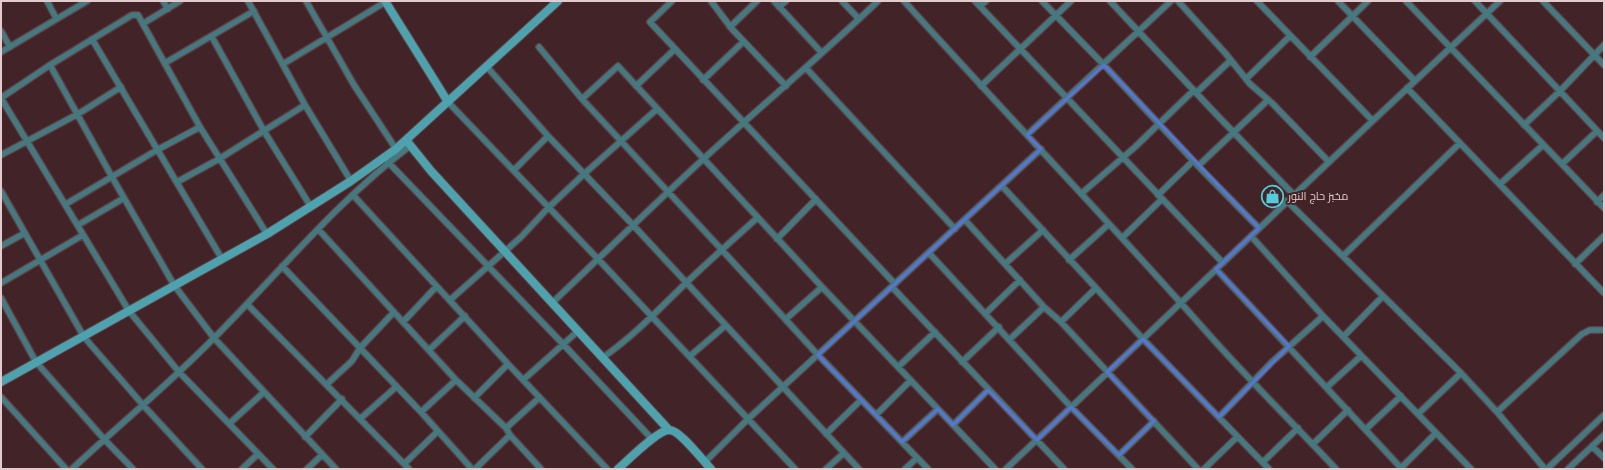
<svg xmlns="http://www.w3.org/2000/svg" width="1605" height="470" font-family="Poppins,Cairo,sans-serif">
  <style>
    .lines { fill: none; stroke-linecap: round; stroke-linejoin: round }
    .street-casing { stroke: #5f4145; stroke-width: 8 }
    .secondary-casing { stroke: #5f4145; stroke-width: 10 }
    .street { stroke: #467880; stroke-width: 5.5 }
    .secondary { stroke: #4da2ae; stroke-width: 8 }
    .marked { fill: none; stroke: #5874d5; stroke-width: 3; stroke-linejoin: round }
    .labels { text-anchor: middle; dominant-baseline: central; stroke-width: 4; stroke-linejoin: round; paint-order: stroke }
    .poi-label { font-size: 11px; fill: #e1cbcd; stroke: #422327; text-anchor: start }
  </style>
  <rect width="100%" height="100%" fill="#422327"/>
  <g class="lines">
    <defs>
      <path id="street" d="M 47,1 L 56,18
        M 163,1 L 168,9
        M 248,1 L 305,105 L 351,181
        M 306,1 L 354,85 L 396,149
        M 672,1 L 650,22 L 895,284
        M 711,1 L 732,29 L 786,86
        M 774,1 L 822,53
        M 842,1 L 859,19
        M 904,1 C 1003,111 1106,218 1204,329 C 1246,377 1292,422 1336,469
        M 975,1 L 1223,263
        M 1042,1 L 1104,65 L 1202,170 L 1259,228
        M 1110,1 L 1215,113 L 1294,195
        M 1178,1 L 1226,54 L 1250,84 L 1272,103 L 1329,162
        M 1257,1 L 1372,120
        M 1338,1 L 1415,81
        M 1406,1 L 1604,208
        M 1475,1 L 1604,138
        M 1543,1 L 1604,65
        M 980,6 L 986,1
        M 779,7 L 786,1
        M 144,23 L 180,1
        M 730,27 L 757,1
        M 1,31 L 10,47
        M 212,37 L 264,131 L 311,207
        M 92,39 L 222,259
        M 539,47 L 582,99 L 722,250 L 818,355 L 928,469
        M 1,52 L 87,1
        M 1310,57 L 1368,1
        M 165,63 L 254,11
        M 283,64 L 387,1
        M 50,65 L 112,177 L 174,285 L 214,338 L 336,469
        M 487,67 L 548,136 L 633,225 L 859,469
        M 806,68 L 955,229
        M 1246,79 L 1290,36
        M 703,80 L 743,42
        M 636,86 L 675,49
        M 981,86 L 1071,1
        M 1407,88 L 1604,293
        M 1196,93 L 1231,60
        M 1,98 L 129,311 L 179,372 L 273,469
        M 1,98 L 50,65 L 132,15 L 138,15 L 200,127 L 267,234
        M 582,99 L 618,66 L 822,287 L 995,469
        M 448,102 L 598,259 L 795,469
        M 1524,125 L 1560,91 L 1604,45
        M 1027,135 L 1171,1
        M 1,155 L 78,114 L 121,87
        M 388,162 L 563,344 L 652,439
        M 1562,164 L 1597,131
        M 1198,166 L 1268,100
        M 514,170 L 548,136
        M 177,182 L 219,159 L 305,105
        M 1500,184 L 1543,145
        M 1002,186 L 1143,339 L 1269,469
        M 1,191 L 84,337 L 143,405 L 202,469
        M 1082,193 L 1135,147 L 1194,90
        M 353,195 L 508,364 L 607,469
        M 1158,195 L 1193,161
        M 1287,201 L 1461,373 L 1497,412 L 1545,469
        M 1597,202 L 1604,195
        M 66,204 L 157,150 L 200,127
        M 965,220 L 1044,307 L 1061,322 L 1198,469
        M 78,225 L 124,198
        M 318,229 L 456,380 L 506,428 L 510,435 L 541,469
        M 1251,236 L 1323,316 L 1471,469
        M 1122,238 L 1162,199
        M 777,239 L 816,199
        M 1,246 L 25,233
        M 929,253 L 1071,407 L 1132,469
        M 1343,256 L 1460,143
        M 1069,260 L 1109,224
        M 1005,264 L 1043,230
        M 1575,264 L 1604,236
        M 282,266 L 421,412 L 472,469
        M 1216,269 L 1402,469
        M 1,283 L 83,235
        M 892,287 L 1064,469
        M 1,298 L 36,362 L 104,439 L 133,469
        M 450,300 L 521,237 L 548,208 L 584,174 L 657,109
        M 552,303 C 609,249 664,194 722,142 C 774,95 827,50 878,1
        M 247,304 L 409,469
        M 985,314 L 1020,280
        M 786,319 L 822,287
        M 403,322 L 436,287
        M 1061,322 L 1096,288
        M 1343,337 L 1383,296
        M 1010,339 L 1044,307
        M 429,350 L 465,316
        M 690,356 L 725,326
        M 602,358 C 634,336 659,309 687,282 C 710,260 734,239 757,218
        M 962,362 L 999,327
        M 898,367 L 935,332
        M 523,380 L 578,331
        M 327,384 L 352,361 L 360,348 L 394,312
        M 1327,387 L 1361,356
        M 1,397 L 66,469
        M 474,398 L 508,364
        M 421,412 L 456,380
        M 1497,412 L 1582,334 L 1590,330 L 1604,330
        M 1418,414 L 1461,373
        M 876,415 L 910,381
        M 1219,417 L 1272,362 L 1323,316
        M 361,418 L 396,387
        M 230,423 L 264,392
        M 953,425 L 988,390
        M 506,428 L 539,398
        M 1366,429 L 1401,396
        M 826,434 L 861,400
        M 305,437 L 342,399
        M 902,442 L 938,409
        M 1313,444 L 1348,410
        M 1592,446 L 1604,458
        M 1119,455 L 1154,421
        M 705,462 L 748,419 L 1041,149
        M 1263,462 L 1298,428
        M 404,464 L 438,431
        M 72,469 C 119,425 169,384 214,338 C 279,273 337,201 410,146
        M 242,469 L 258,454
        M 307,469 L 322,455
        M 475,469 L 510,435
        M 826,469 L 844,453
        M 905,469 L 917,458
        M 1006,469 L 1329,162 L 1500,1
        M 1204,469 L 1237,437
        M 1400,469 L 1436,433
        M 1547,469 L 1604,415
        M 1568,469 L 1604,435"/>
      <path id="secondary" d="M 385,1 L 448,102
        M 406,140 L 431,171 L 669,430
        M 1,382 L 267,234 L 351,181 L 396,149 L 558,1
        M 618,469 C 627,461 658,430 669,430 C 679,429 703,461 711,469"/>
    </defs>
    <!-- street casing -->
    <use href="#street" class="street-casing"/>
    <!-- secondary casing -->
    <use href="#secondary" class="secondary-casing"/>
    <!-- street -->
    <use href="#street" class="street"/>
    <!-- secondary -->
    <use href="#secondary" class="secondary"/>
  </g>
  <!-- marked area -->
  <path class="marked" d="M 1104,65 L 1259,228 L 1216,269 L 1289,346 L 1219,417 L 1143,339 L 1107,372 L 1154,421 L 1119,455 L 1071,407 L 1037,440 L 988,390 L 953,425 L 938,409 L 902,442 L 818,355 L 1041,149 L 1027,135 Z"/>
  <!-- icons -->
  <defs>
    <symbol id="shop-ring" viewBox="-11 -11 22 22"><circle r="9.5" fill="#422327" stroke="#53cbdb" stroke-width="1.5"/><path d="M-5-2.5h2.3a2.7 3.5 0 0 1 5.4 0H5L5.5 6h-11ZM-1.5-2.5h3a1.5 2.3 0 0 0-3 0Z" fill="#53cbdb"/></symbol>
  </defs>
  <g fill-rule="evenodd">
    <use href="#shop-ring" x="1260" y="184" width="25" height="25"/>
  </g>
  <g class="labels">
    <!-- poi labels -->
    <g class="poi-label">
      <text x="1288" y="196">مخبز حاج النور</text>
    </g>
  </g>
  <!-- border -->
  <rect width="1605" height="470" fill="none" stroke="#e1cbcd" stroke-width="4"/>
</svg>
